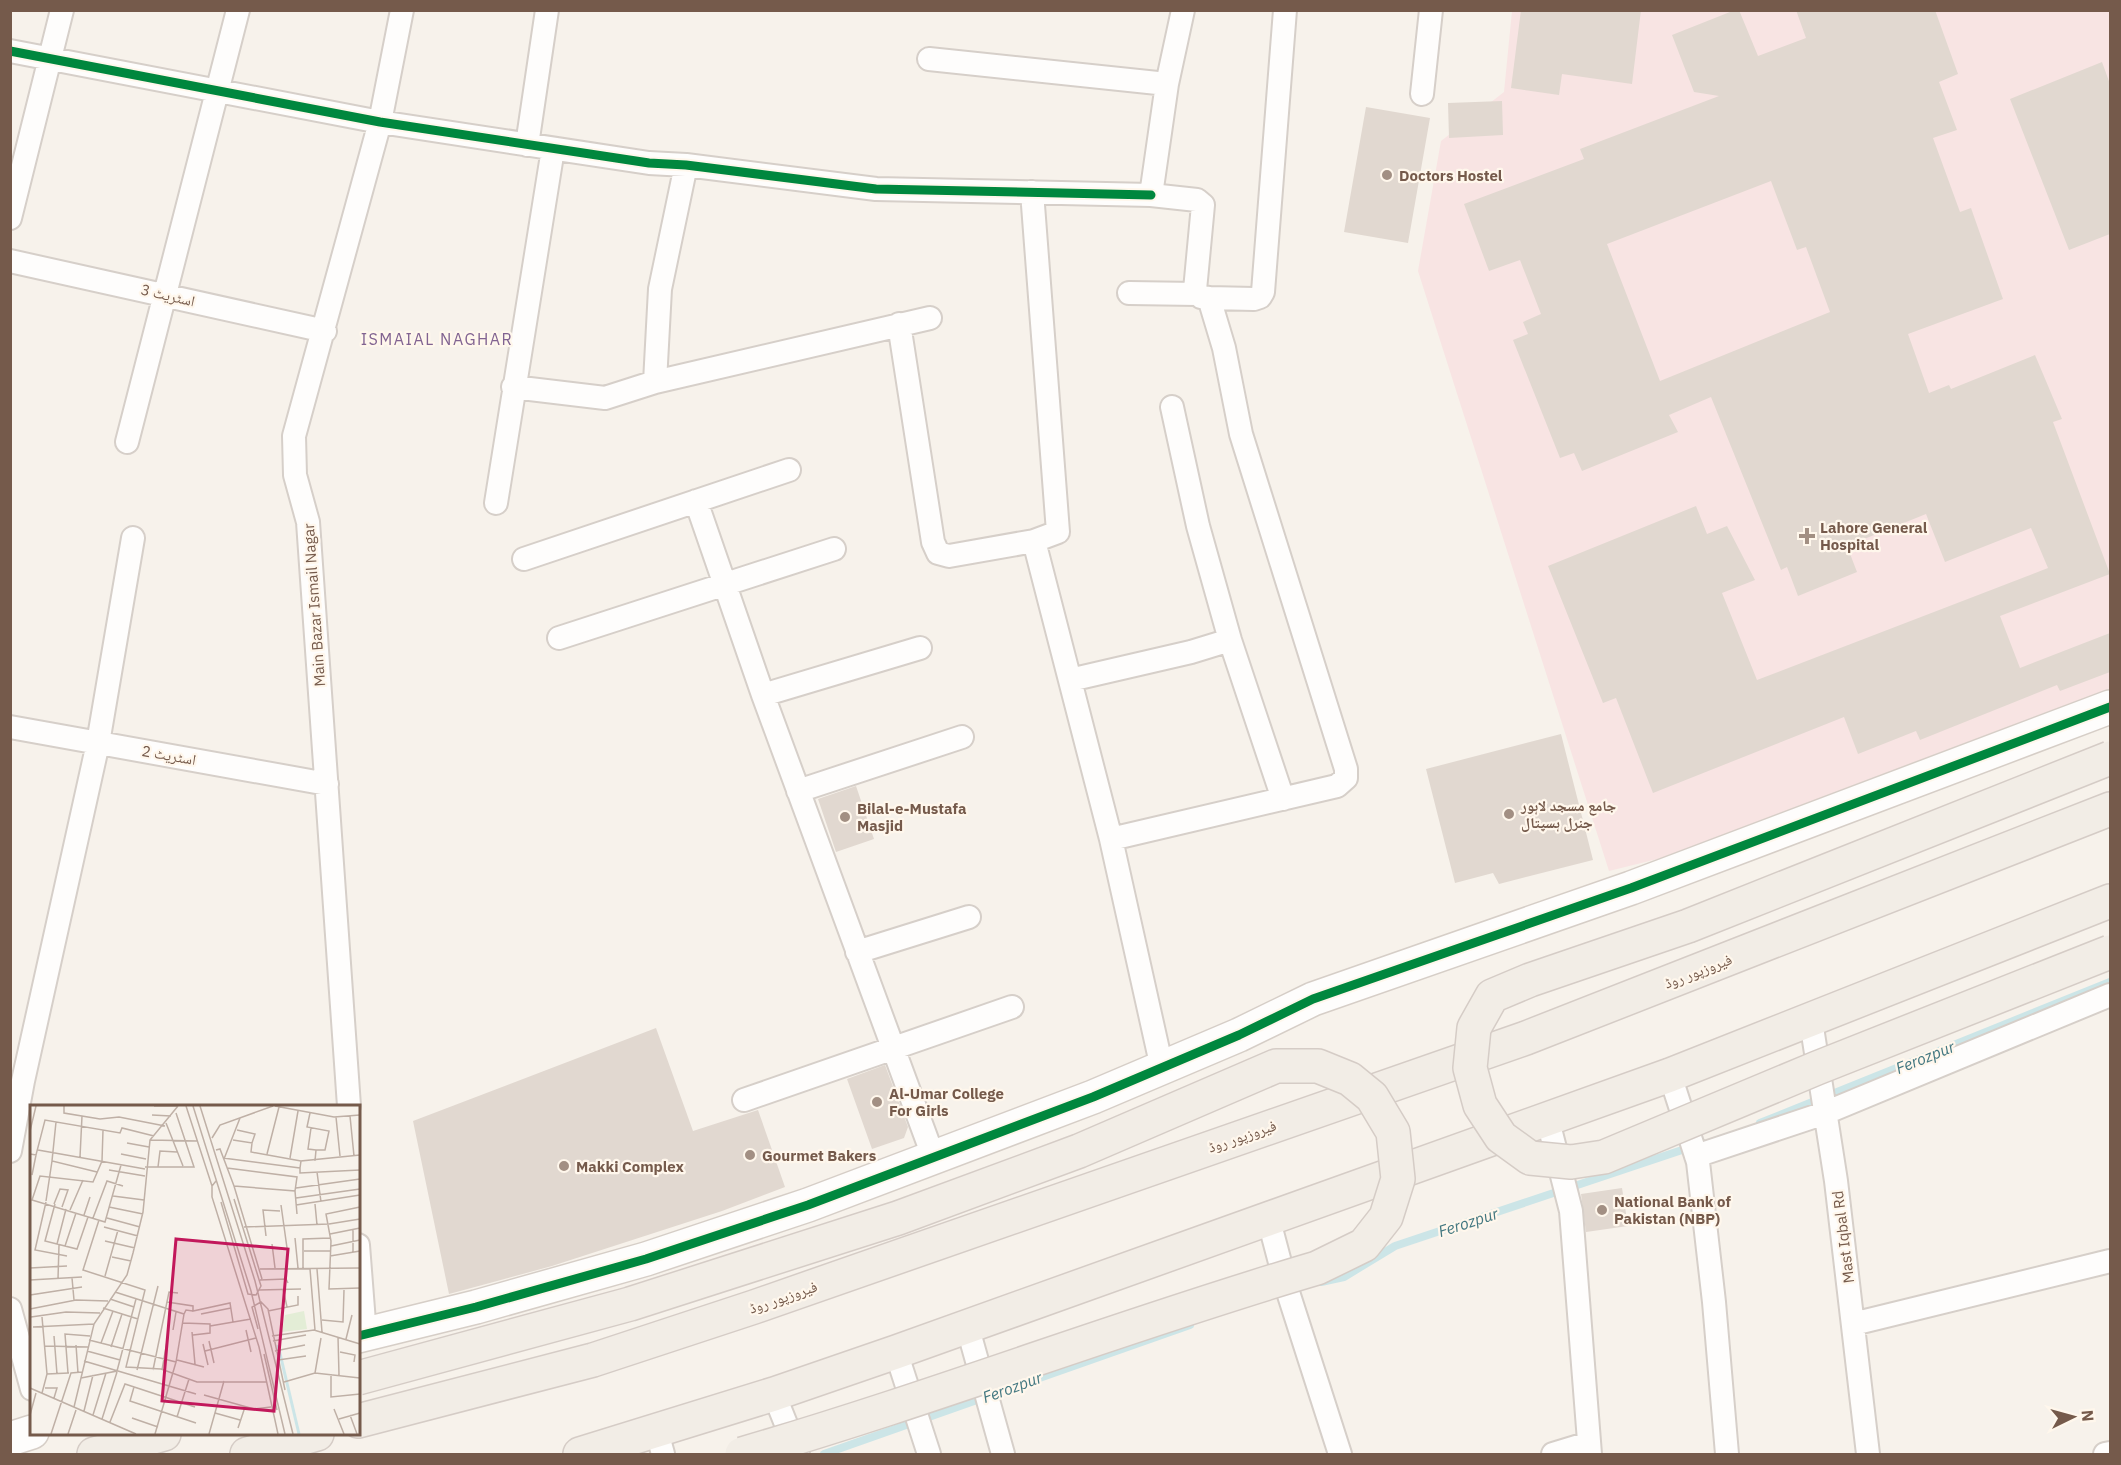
<svg xmlns="http://www.w3.org/2000/svg" width="2121" height="1465" font-family="'IBM Plex Sans','Noto Naskh Arabic',sans-serif">
  <style>
    .medical { fill: #f8e4e3 }
    .lines { fill: none; stroke-linecap: round; stroke-linejoin: round }
    .stream { stroke: #cce5e7; stroke-width: 8 }
    .building { fill: #e1d8d0; fill-rule: evenodd }
    .street-casing { stroke: #d6cfc9; stroke-width: 26 }
    .secondary-casing { stroke: #d6cec7; stroke-width: 36 }
    .primary-casing { stroke: #d5ccc6; stroke-width: 36 }
    .street { stroke: #fefdfc; stroke-width: 22 }
    .secondary { stroke: #fefdfc; stroke-width: 33 }
    .primary { stroke: #f2ede6; stroke-width: 33 }
    .primary-bridge-casing { stroke: #d5ccc6; stroke-width: 36; stroke-linecap: butt }
    .primary-bridge { stroke: #f2ede6; stroke-width: 33 }
    .cycleway-casing { stroke: #fff7ec; stroke-width: 13 }
    .cycleway { stroke: #00873e; stroke-width: 9 }
    .poi-dot { fill: #a28f83; stroke: #fff7ec; stroke-width: 2 }
    .labels { text-anchor: middle; dominant-baseline: central; stroke-width: 4.5; stroke-linejoin: round; paint-order: stroke }
    .poi-label { font-size: 15px; font-weight: bold; fill: #755a4b; stroke: #fff7ec; text-anchor: start }
    .street-label { font-size: 15px; fill: #755a4b; stroke: #fff7ec }
    .neighbourhood-label { font-size: 16px; letter-spacing: 1.5px; fill: #816391; stroke: #fff7ec }
    .water-label { font-size: 16px; font-style: italic; fill: #427780; stroke: #fff7ec }
    .inset-river { fill: none; stroke: #cce5e7; stroke-width: 3 }
    .inset-road { fill: none; stroke: #bfb0a6; stroke-width: 1.5 }
    .view { fill: #c2185b; fill-opacity: 0.15; stroke: #c2185b; stroke-width: 3 }
    .inset-edge { fill: none; stroke: #755a4b; stroke-width: 3 }
  </style>
  <rect width="100%" height="100%" fill="#f7f2eb"/>
  <!-- medical -->
  <path class="medical" d="M 1512,11 L 2110,11 L 2110,691 L 1726,842 L 1609,871 L 1418,271 L 1441,141 L 1504,92 Z"/>
  <g class="lines">
    <!-- stream -->
    <path class="stream" d="M 1760,1123 L 2110,982
      M 1321,1282 L 1344,1277 L 1395,1246 L 1691,1147
      M 824,1454 L 1190,1325"/>
  </g>
  <!-- building -->
  <path class="building" d="M 1521,10 L 1641,10 L 1632,84 L 1562,74 L 1559,95 L 1511,88 Z
    M 1735,10 L 1739,10 L 1758,56 L 1806,38 L 1796,10 L 1935,10 L 1958,74 L 1939,82 L 1957,130 L 1933,138 L 1960,212 L 1971,208 L 2003,299 L 1908,334 L 1929,393 L 1949,385 L 1951,389 L 2035,355 L 2062,419 L 2053,422 L 2110,574 L 2000,616 L 2020,668 L 2110,633 L 2110,672 L 2060,691 L 2057,685 L 1920,740 L 1916,731 L 1858,754 L 1844,717 L 1653,793 L 1616,698 L 1603,703 L 1548,566 L 1696,506 L 1707,534 L 1727,526 L 1755,580 L 1722,593 L 1757,680 L 2048,568 L 2031,528 L 1945,562 L 1926,514 L 1847,546 L 1857,572 L 1798,596 L 1787,567 L 1781,570 L 1711,397 L 1669,415 L 1678,432 L 1582,471 L 1574,453 L 1560,458 L 1513,340 L 1528,334 L 1523,322 L 1541,314 L 1520,260 L 1489,271 L 1464,204 L 1584,159 L 1580,149 L 1719,96 L 1694,92 L 1672,35 ZM 1771,181 L 1797,250 L 1806,247 L 1830,312 L 1660,381 L 1607,244 Z
    M 2102,62 L 2110,84 L 2110,234 L 2069,250 L 2010,99 Z
    M 1502,101 L 1503,135 L 1449,138 L 1448,103 Z
    M 1366,107 L 1430,118 L 1408,243 L 1344,232 Z
    M 1561,734 L 1593,860 L 1499,884 L 1493,873 L 1455,883 L 1426,769 Z
    M 856,786 L 874,839 L 836,852 L 818,799 Z
    M 656,1028 L 693,1131 L 758,1110 L 785,1187 L 722,1211 L 552,1266 L 449,1294 L 413,1121 Z
    M 885,1065 L 908,1127 L 904,1138 L 872,1149 L 847,1079 Z
    M 1622,1188 L 1628,1226 L 1586,1232 L 1581,1194 Z"/>
  <g class="lines">
    <defs>
      <path id="street" d="M 1183,10 L 1167,84 L 1151,195 L 1197,200 L 1203,205 L 1195,290 L 1201,297 L 1209,298
        M 10,51 L 380,122 L 649,163 L 686,165 L 876,189 L 1151,195
        M 929,59 L 1167,84
        M 1422,94 L 1431,10
        M 527,145 L 547,10
        M 10,218 L 62,10
        M 10,261 L 325,331
        M 1129,293 L 1197,294
        M 899,324 L 933,542 L 938,553 L 949,556 L 1034,541 L 1058,532 L 1032,192
        M 655,382 L 660,289 L 686,165
        M 513,387 L 605,398 L 655,382 L 930,318
        M 1172,407 L 1198,526 L 1230,640 L 1283,799
        M 127,442 L 238,10
        M 696,501 L 763,695 L 933,1156
        M 496,503 L 553,149
        M 1034,541 L 1111,839 L 1162,1068
        M 524,559 L 789,470
        M 559,638 L 834,549
        M 1070,680 L 1191,652 L 1230,640
        M 763,695 L 920,648
        M 10,727 L 327,784
        M 798,791 L 962,737
        M 1111,839 L 1337,786 L 1346,778 L 1346,769 L 1241,434 L 1224,348 L 1209,298 L 1254,299 L 1260,297 L 1263,292 L 1285,10
        M 857,952 L 969,917
        M 1811,1021 L 1836,1181 L 1868,1454
        M 1670,1075 L 1698,1162 L 1714,1302 L 1727,1454
        M 744,1100 L 1012,1007
        M 349,1106 L 308,522 L 295,475 L 294,436 L 380,122 L 402,10
        M 1547,1117 L 1571,1211 L 1590,1454
        M 10,1151 L 23,1081 L 98,743 L 133,538
        M 1696,1156 L 1825,1113 L 2110,995
        M 1268,1217 L 1287,1289 L 1340,1454
        M 358,1245 L 365,1335
        M 10,1309 L 32,1389
        M 1853,1324 L 2110,1261
        M 967,1325 L 1003,1454
        M 896,1352 L 929,1454
        M 774,1394 L 798,1454
        M 657,1432 L 663,1454
        M 1553,1454 L 1589,1443
        M 2105,1454 L 2110,1453"/>
      <path id="secondary" d="M 358,1336 L 476,1307 L 646,1259 L 808,1205 L 1093,1097 L 1239,1035 L 1313,999 L 1631,888 L 2110,707
        M 10,1439 L 32,1432"/>
      <path id="primary" d="M 358,1421 L 593,1360 L 754,1307 L 1526,1038 L 2110,809
        M 94,1454 L 164,1434
        M 247,1454 L 317,1434
        M 580,1454 L 774,1394 L 896,1352 L 1670,1075 L 2110,901"/>
    </defs>
    <!-- street casing -->
    <use href="#street" class="street-casing"/>
    <!-- secondary casing -->
    <use href="#secondary" class="secondary-casing"/>
    <!-- primary casing -->
    <use href="#primary" class="primary-casing"/>
    <!-- street -->
    <use href="#street" class="street"/>
    <!-- secondary -->
    <use href="#secondary" class="secondary"/>
    <!-- primary -->
    <use href="#primary" class="primary"/>
    <defs>
      <path id="primary-bridge" d="M 2110,758 L 1688,926 L 1530,980 L 1492,996 L 1474,1028 L 1470,1068 L 1480,1105 L 1501,1137 L 1530,1158 L 1571,1162 L 1604,1157 L 1817,1068 L 2110,952
        M 358,1378 L 630,1304 L 898,1218 L 1079,1151 L 1276,1066 L 1318,1066 L 1350,1079 L 1372,1097 L 1393,1132 L 1398,1179 L 1386,1217 L 1364,1245 L 1317,1268 C 1123,1325 935,1398 742,1454"/>
    </defs>
    <!-- primary-bridge casing -->
    <use href="#primary-bridge" class="primary-bridge-casing"/>
    <!-- primary-bridge -->
    <use href="#primary-bridge" class="primary-bridge"/>
    <defs>
      <path id="cycleway" d="M 10,51 L 380,122 L 649,163 L 686,165 L 876,189 L 1151,195
        M 358,1336 L 476,1307 L 646,1259 L 808,1205 L 1093,1097 L 1239,1035 L 1313,999 L 1631,888 L 2110,707"/>
    </defs>
    <!-- cycleway casing -->
    <use href="#cycleway" class="cycleway-casing"/>
    <!-- cycleway -->
    <use href="#cycleway" class="cycleway"/>
  </g>
  <!-- markers -->
  <g class="poi-dot">
    <circle cx="1387" cy="175" r="6"/>
    <path d="M1804 527h6v6h6v6h-6v6h-6v-6h-6v-6h6z"/>
    <circle cx="1509" cy="814" r="6"/>
    <circle cx="845" cy="817" r="6"/>
    <circle cx="877" cy="1102" r="6"/>
    <circle cx="750" cy="1155" r="6"/>
    <circle cx="564" cy="1166" r="6"/>
    <circle cx="1602" cy="1210" r="6"/>
  </g>
  <g class="labels">
    <!-- poi labels -->
    <g class="poi-label">
      <text x="1399" y="175">Doctors Hostel</text>
      <text x="1820" y="527">Lahore General<tspan x="1820" dy="17">Hospital</tspan></text>
      <text x="1521" y="805">جامع مسجد لاہور<tspan x="1521" dy="17">جنرل ہسپتال</tspan></text>
      <text x="857" y="808">Bilal-e-Mustafa<tspan x="857" dy="17">Masjid</tspan></text>
      <text x="889" y="1093">Al-Umar College<tspan x="889" dy="17">For Girls</tspan></text>
      <text x="762" y="1155">Gourmet Bakers</text>
      <text x="576" y="1166">Makki Complex</text>
      <text x="1614" y="1201">National Bank of<tspan x="1614" dy="17">Pakistan (NBP)</tspan></text>
    </g>
    <!-- street labels -->
    <g class="street-label">
      <text transform="translate(168 295) rotate(13)">اسٹریٹ 3</text>
      <text transform="translate(314 605) rotate(-94)">Main Bazar Ismail Nagar</text>
      <text transform="translate(169 755) rotate(10)">اسٹریٹ 2</text>
      <text transform="translate(1698 971) rotate(-21)">فیروزپور روڈ</text>
      <text transform="translate(1242 1136) rotate(-19)">فیروزپور روڈ</text>
      <text transform="translate(1843 1237) rotate(-97)">Mast Iqbal Rd</text>
      <text transform="translate(783 1297) rotate(-19)">فیروزپور روڈ</text>
    </g>
    <!-- neighbourhood labels -->
    <g class="neighbourhood-label">
      <text x="437" y="339">ISMAIAL NAGHAR</text>
    </g>
    <!-- water labels -->
    <g class="water-label">
      <text transform="translate(1925 1057) rotate(-22)">Ferozpur</text>
      <text transform="translate(1468 1222) rotate(-18)">Ferozpur</text>
      <text transform="translate(1012 1387) rotate(-20)">Ferozpur</text>
    </g>
  </g>
  <!-- overview -->
  <g transform="translate(30 1105)">
    <rect width="330" height="330" fill="#f7f2eb"/>
    <path d="M 274,206 L 277,224 L 252,227 L 255,210 Z" fill="#e3edd6"/>
    <path class="inset-river" d="M 248,240 L 269,329"/>
    <path class="inset-road" d="M 34,1 L 34,8 L 70,14 L 89,12 L 135,21M 124,1 L 148,1M 156,1 L 182,81M 163,1 L 221,186 L 255,329M 170,1 L 225,176 L 263,329M 245,1 L 304,12 L 330,10M 280,8 L 277,22 L 299,26 L 295,45 L 286,45 L 285,56M 122,10 L 141,11M 320,11 L 324,51M 306,12 L 310,51M 26,17 L 22,56 L 67,67M 136,18 L 153,61M 281,23 L 278,44 L 286,45M 73,25 L 72,56 L 63,77 L 10,71 L 2,95 L 75,117 L 91,60M 0,26 L 6,1M 182,33 L 190,20 L 243,1M 120,35 L 168,36M 203,35 L 222,38 L 225,29 L 207,25M 97,38 L 119,42M 222,38 L 221,47 L 271,56M 8,45 L 115,64M 186,45 L 190,44 L 204,81 L 232,174M 0,49 L 6,50 L 15,15 L 90,28 L 92,23 L 124,31M 91,49 L 116,54M 237,49 L 249,2M 50,52 L 52,11M 193,53 L 270,63M 260,53 L 268,6M 194,54 L 210,13M 115,62 L 164,62 L 146,8M 128,62 L 130,46 L 147,47M 197,63 L 267,72 L 265,86M 270,63 L 271,56 L 330,50M 270,63 L 270,68 L 330,65M 79,65 L 115,71M 287,67 L 291,97M 2,70 L 6,50M 186,76 L 182,81 L 182,92 L 229,242 L 248,329M 204,81 L 265,86 L 267,109M 266,83 L 330,74M 83,91 L 114,95M 266,93 L 330,84M 16,96 L 22,56M 16,97 L 5,145 L 37,151M 191,97 L 218,189 L 226,190 L 231,181 L 204,94M 24,99 L 30,84 L 38,85 L 32,102M 25,99 L 15,136 L 47,144 L 58,112M 285,99 L 287,120M 251,100 L 258,150M 266,100 L 330,90M 79,102 L 113,109M 330,102 L 296,109 L 301,136 L 299,184 L 330,183M 40,105 L 53,75M 54,110 L 60,92M 63,113 L 77,76 L 93,81M 77,113 L 110,122M 69,115 L 53,165 L 115,185 L 96,262 L 131,264 L 167,277 L 236,277M 74,122 L 108,131M 214,122 L 299,119 L 330,114M 323,125 L 323,147M 300,129 L 330,123M 236,131 L 233,105 L 250,106M 265,133 L 268,163M 75,136 L 105,143M 27,139 L 36,104M 242,139 L 245,163M 35,141 L 46,108M 301,141 L 330,135M 274,146 L 300,146M 300,151 L 330,146M 82,152 L 101,156M 0,163 L 37,161M 273,163 L 273,134 L 300,133M 230,164 L 330,163M 280,164 L 285,225M 287,164 L 292,227M 75,171 L 88,125M 42,173 L 44,195M 28,174 L 29,140M 0,175 L 52,172M 230,175 L 256,174 L 258,178M 253,184 L 257,202M 229,185 L 271,184M 85,187 L 154,209 L 156,205 L 163,206M 0,190 L 52,182M 80,194 L 104,202M 137,197 L 163,201 L 163,206 L 200,198 L 203,217M 73,203 L 108,214M 0,204 L 46,195 L 78,196M 238,206 L 268,200 L 268,191M 171,209 L 201,203M 1,212 L 36,207 L 70,208M 12,212 L 17,269M 292,215 L 313,217 L 314,185M 153,218 L 180,219 L 180,228 L 163,230M 180,221 L 221,214M 3,222 L 64,219M 228,224 L 222,202 L 231,197 L 238,204 L 255,285M 143,225 L 146,207M 216,225 L 221,247M 162,227 L 165,259M 24,231 L 27,269M 242,231 L 284,225 L 330,239M 308,232 L 309,270M 316,234 L 322,210M 59,235 L 146,257M 179,236 L 184,258M 243,236 L 276,230M 71,238 L 83,206M 173,239 L 178,260M 46,240 L 48,268M 15,241 L 58,242M 81,242 L 92,209M 57,246 L 90,255M 175,246 L 226,233M 245,246 L 275,240M 310,247 L 325,250 L 324,257M 234,249 L 247,305M 147,255 L 174,262M 248,255 L 276,251M 54,256 L 166,289M 107,265 L 128,181M 123,265 L 139,187 L 148,188M 132,265 L 138,231M 38,268 L 35,229 L 60,231M 285,268 L 291,233M 301,269 L 301,292 L 330,289M 51,273 L 87,266 L 106,194M 254,277 L 285,268 L 330,273M 104,282 L 100,296 L 166,318M 0,283 L 106,329M 15,283 L 27,283 L 24,293M 12,288 L 17,269 L 39,268M 174,290 L 224,304 L 241,302M 44,302 L 64,219 L 97,170 L 103,148 L 113,107 L 120,35 L 148,1M 304,304 L 314,329M 54,306 L 63,270M 185,308 L 210,315M 0,310 L 6,288M 63,310 L 76,268M 320,310 L 327,329M 147,312 L 159,274M 102,313 L 128,322M 72,314 L 87,267M 309,314 L 330,308M 80,317 L 95,279 L 165,302M 208,323 L 215,302M 21,329 L 41,268 L 52,267M 38,329 L 46,305M 125,329 L 146,257 L 154,209M 179,329 L 194,276"/>
    <path class="view" d="M 146,134 L 258,144 L 244,306 L 132,296 Z"/>
    <rect width="330" height="330" class="inset-edge"/>
  </g>
  <!-- border -->
  <rect width="2121" height="1465" fill="none" stroke="#755a4b" stroke-width="24"/>
  <!-- north arrow -->
  <g transform="translate(2073 1417) rotate(85)" stroke="#fff7ec" stroke-width="4.5" paint-order="stroke">
  <path d="M0-4.5L10 22L0 15L-10 22Z" fill="#755a4b"/>
  <text y="-9" font-size="16" font-weight="bold" text-anchor="middle" fill="#755a4b">N</text>
  </g>
</svg>
